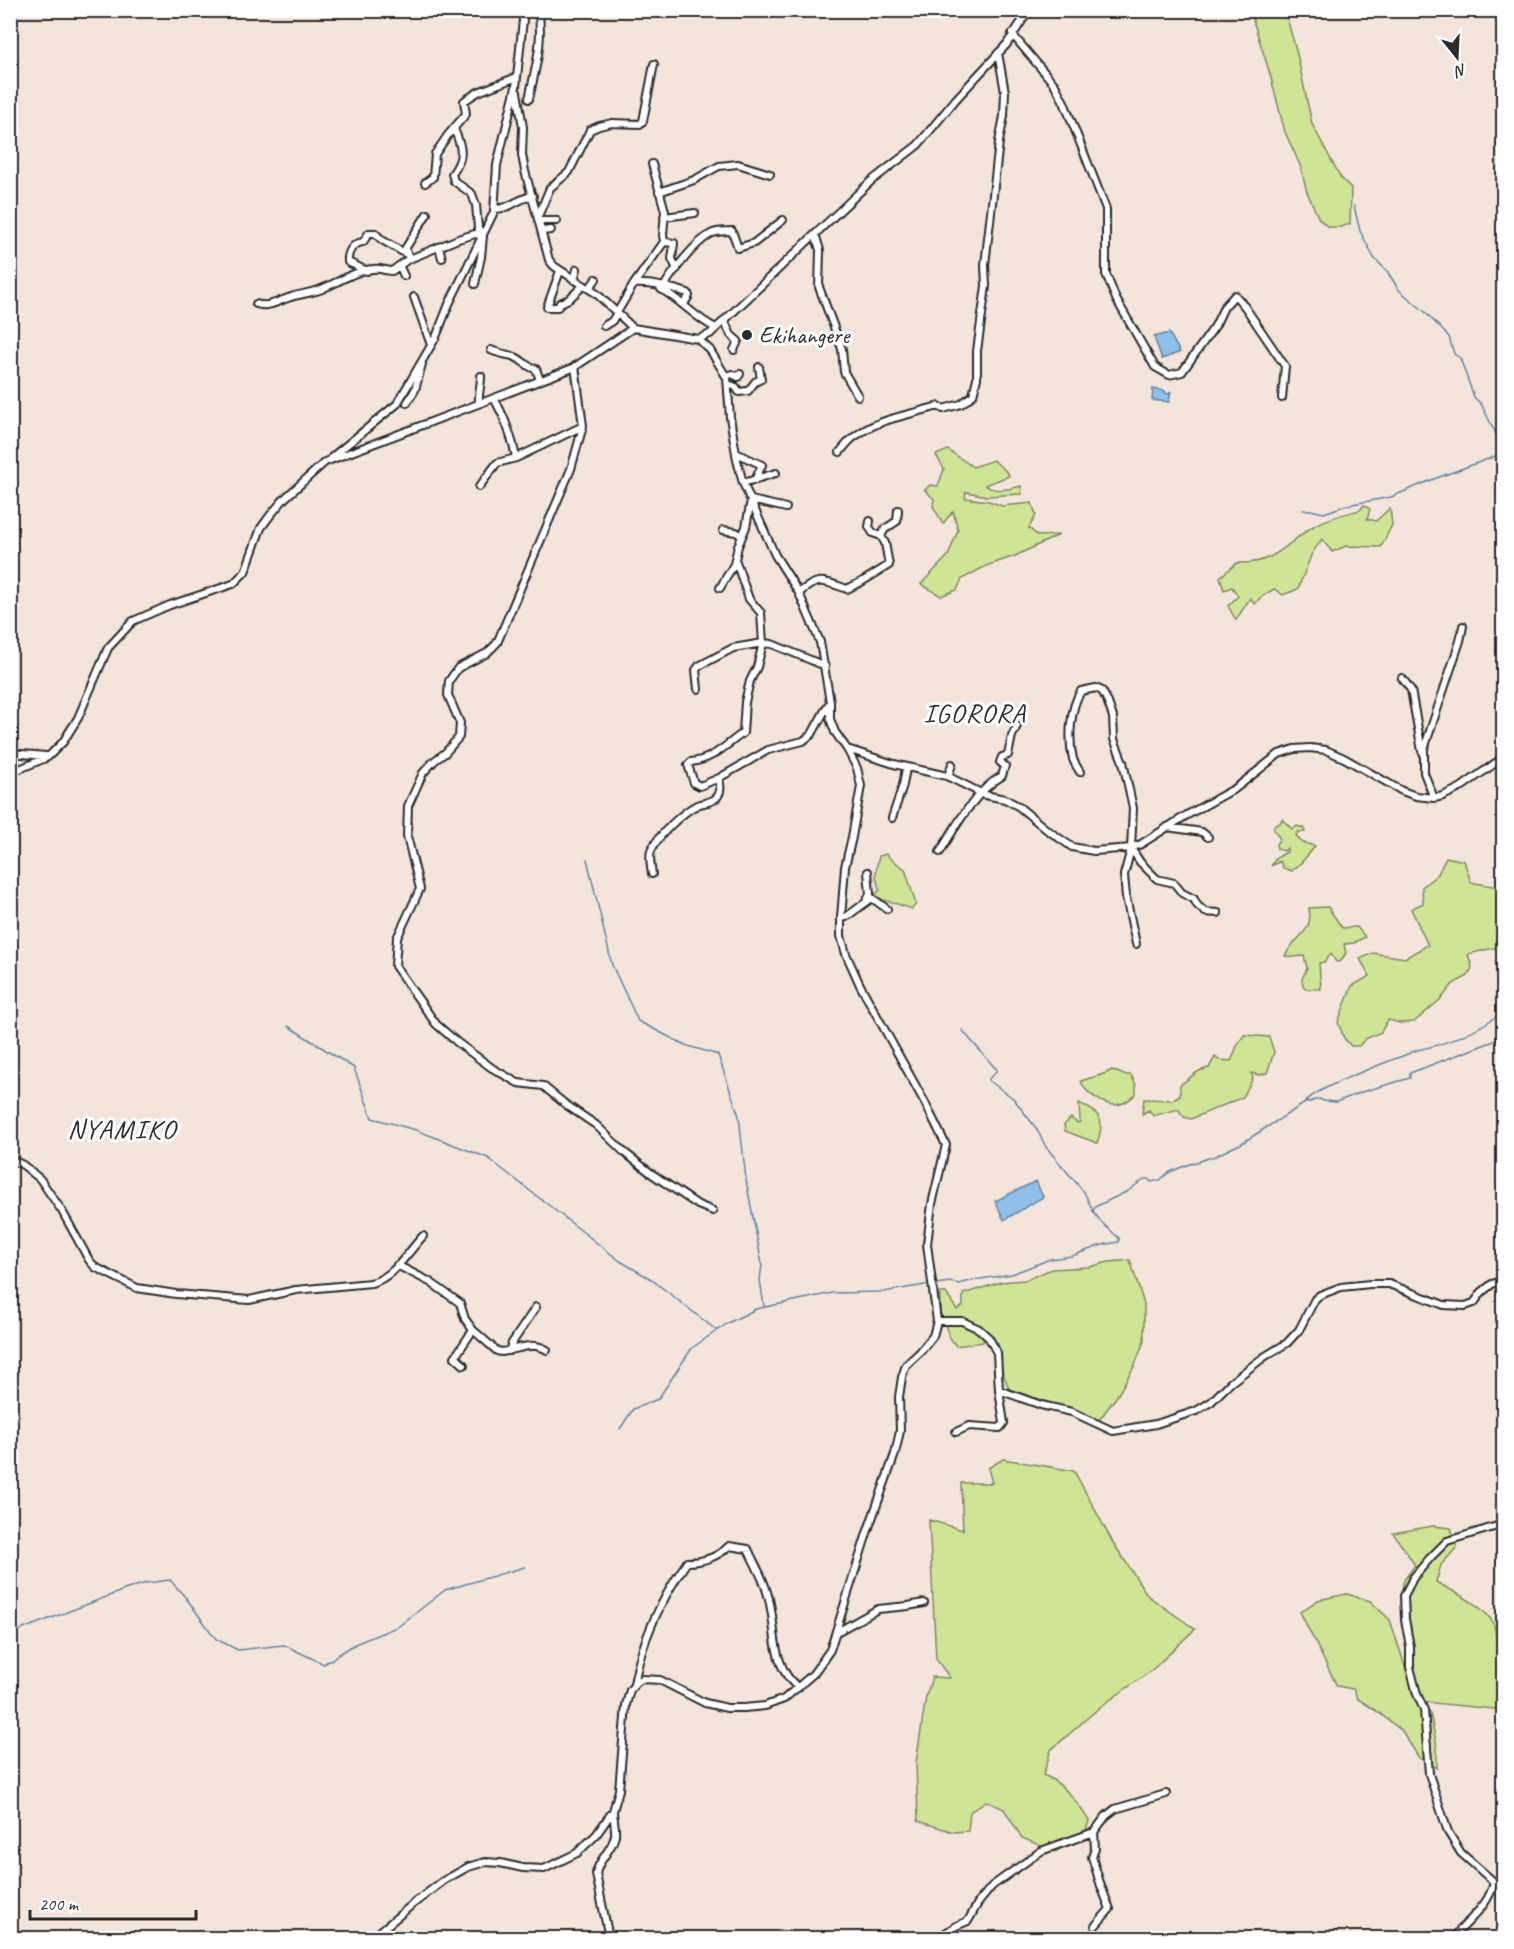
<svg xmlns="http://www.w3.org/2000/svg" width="1514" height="1949" font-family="Caveat,sans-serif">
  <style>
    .green { fill: #d0e498; stroke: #7e8862; stroke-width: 1.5 }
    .water { fill: #8ec0ea; stroke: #66849e; stroke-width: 1.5 }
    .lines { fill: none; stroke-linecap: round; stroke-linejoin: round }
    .stream { stroke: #66849e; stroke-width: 1.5 }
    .minor-casing { stroke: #2b2b2b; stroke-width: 10 }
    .minor { stroke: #fff; stroke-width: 6 }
    .poi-dot { fill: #2b2b2b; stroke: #fff; stroke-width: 2 }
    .labels { text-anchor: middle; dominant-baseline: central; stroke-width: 6; stroke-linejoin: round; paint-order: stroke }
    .poi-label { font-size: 24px; fill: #2b2b2b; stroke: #fff; text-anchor: start }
    .quarter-label { font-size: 27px; letter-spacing: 1.5px; fill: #2b2b2b; stroke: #fff }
  </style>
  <rect width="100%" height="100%" fill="#f3e5db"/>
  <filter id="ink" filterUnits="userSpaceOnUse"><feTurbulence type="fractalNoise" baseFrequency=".0167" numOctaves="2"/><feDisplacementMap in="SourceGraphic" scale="12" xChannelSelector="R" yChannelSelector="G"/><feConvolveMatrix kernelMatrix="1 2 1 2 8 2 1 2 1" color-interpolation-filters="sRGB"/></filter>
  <g filter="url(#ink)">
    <!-- green -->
    <path class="green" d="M 1270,11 L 1285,11 L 1297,54 L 1312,124 L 1341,178 L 1351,188 L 1350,224 L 1341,227 L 1328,227 L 1319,219 L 1307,192 L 1300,165 L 1285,132 L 1270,74 L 1252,17 Z
      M 948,450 L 973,467 L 993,460 L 1008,473 L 1009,476 L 985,485 C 995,493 1010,489 1021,486 L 1022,494 L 987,496 L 966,492 L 965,498 L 989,501 L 1002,506 L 1032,503 L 1036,515 L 1029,528 L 1038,536 L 1059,535 L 1015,556 L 986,566 L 962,579 L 957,590 L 941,596 L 921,584 L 948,556 L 958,530 L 953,511 L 943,524 L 933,506 L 934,499 L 925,490 L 930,485 L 938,486 L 944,469 L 936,455 Z
      M 1364,505 L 1370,509 L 1367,519 L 1376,521 L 1390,508 L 1392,525 L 1381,547 L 1346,546 L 1332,552 L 1322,539 L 1312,553 L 1298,589 L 1283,595 L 1274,589 L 1261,597 L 1255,604 L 1250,598 L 1236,620 L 1228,606 L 1238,596 L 1232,587 L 1224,590 L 1220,577 L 1237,563 C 1275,565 1286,543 1315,525 C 1328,518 1345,514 1360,510 Z
      M 1282,819 L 1292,829 L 1297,826 L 1304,828 L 1305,832 L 1298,832 L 1296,835 L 1301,842 L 1315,846 C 1309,854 1300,865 1292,871 L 1283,868 L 1280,861 L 1271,866 L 1276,858 L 1287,852 L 1287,848 L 1284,851 L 1277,849 L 1276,844 L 1280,839 L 1274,830 L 1274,826 L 1280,823 Z
      M 886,854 L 891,859 L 905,869 L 916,904 L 912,909 L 875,897 L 874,895 L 880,890 C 874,877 876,869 879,856 Z
      M 1446,857 L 1464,861 L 1471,882 C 1479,884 1499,886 1503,889 L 1503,946 L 1468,954 L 1472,967 L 1468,976 L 1453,984 L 1441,999 L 1414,1022 L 1400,1023 L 1388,1020 L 1381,1032 L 1365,1039 L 1359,1046 L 1351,1046 L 1344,1038 L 1338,1022 L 1352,986 L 1370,976 L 1360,959 L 1373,953 L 1405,958 L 1428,945 L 1411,909 L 1423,903 L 1422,887 L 1438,874 Z
      M 1328,907 L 1342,928 L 1357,927 L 1365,937 L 1354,943 L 1344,944 L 1346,953 L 1341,961 L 1336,962 L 1331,954 L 1324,962 L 1319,963 L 1321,989 L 1307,989 L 1303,986 L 1302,979 L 1307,968 L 1304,956 L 1292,957 L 1285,956 C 1295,935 1314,934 1309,908 Z
      M 1244,1035 L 1269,1037 L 1274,1052 L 1267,1073 L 1259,1075 L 1251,1073 L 1253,1078 L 1243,1097 L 1191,1119 L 1184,1117 L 1178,1109 L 1153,1116 L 1149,1110 L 1142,1114 L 1144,1099 L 1172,1100 L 1180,1095 L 1180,1085 L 1199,1071 L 1209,1068 L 1215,1057 L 1219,1060 L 1231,1061 L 1238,1044 Z
      M 1112,1070 L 1124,1075 L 1131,1075 L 1136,1085 L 1136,1094 C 1130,1099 1124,1105 1115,1105 C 1103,1105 1084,1092 1081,1081 C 1092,1077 1102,1076 1112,1070 Z
      M 1079,1103 C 1100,1113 1106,1119 1097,1143 L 1065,1131 L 1064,1125 L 1071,1118 L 1077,1123 L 1080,1122 Z
      M 1130,1260 L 1144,1304 L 1144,1341 L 1135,1365 L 1117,1396 L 1099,1420 L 1009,1389 L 1002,1371 L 998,1343 L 986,1331 L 983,1342 L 956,1346 L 950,1338 L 940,1312 L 940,1293 L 946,1293 L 957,1310 L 963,1306 L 963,1294 L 1001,1282 L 1025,1280 L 1052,1269 L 1089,1267 L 1109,1262 Z
      M 1003,1459 L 1074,1471 L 1112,1541 L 1148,1596 L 1195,1629 L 1151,1671 L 1100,1707 L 1051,1750 L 1043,1775 C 1064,1783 1078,1803 1089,1821 L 1084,1836 L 1055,1852 L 1022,1838 L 1004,1809 L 986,1801 L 970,1812 L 968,1831 L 953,1832 L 918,1821 L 916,1763 L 926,1697 L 932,1677 L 950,1678 L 936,1659 L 929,1520 L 963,1530 L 961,1483 L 992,1483 L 988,1468 Z
      M 1433,1526 L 1451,1528 L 1457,1547 L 1441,1565 L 1436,1582 C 1454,1592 1477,1602 1490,1618 C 1500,1630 1497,1662 1499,1678 C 1501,1689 1503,1699 1503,1710 L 1423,1702 L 1417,1687 L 1408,1619 L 1400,1597 L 1404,1580 L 1415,1565 L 1393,1533 Z
      M 1347,1594 L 1370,1601 L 1390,1620 L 1416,1700 L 1430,1713 L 1437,1746 L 1437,1768 L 1419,1758 L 1402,1731 L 1378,1712 L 1358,1699 L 1353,1689 L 1337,1686 L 1300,1612 L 1318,1600 Z"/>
    <!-- water -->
    <path class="water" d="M 1169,333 L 1180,352 L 1162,359 L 1154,337 Z
      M 1153,389 L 1165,391 L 1165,393 L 1169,394 L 1171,391 L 1169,402 L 1152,400 Z
      M 1036,1181 L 1043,1197 L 1004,1220 L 995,1201 Z"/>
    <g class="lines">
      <!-- stream -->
      <path class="stream" d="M 1354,206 L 1360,231 L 1374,258 L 1387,271 L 1399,290 L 1424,311 L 1449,337 L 1454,354 L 1460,358 L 1474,397 L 1481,404 L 1504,450
        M 1303,510 L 1310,510 L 1324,513 L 1347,505 L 1391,497 L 1434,479 L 1504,453
        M 587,859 L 612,965 L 638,1021 L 685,1045 L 718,1055 L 739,1116 L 746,1180 L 762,1265 L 760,1280 L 764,1306
        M 288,1026 L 354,1068 L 372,1118 L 416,1130 L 488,1158 L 620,1261 L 651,1279 L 716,1330
        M 962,1030 L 997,1070 L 988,1080 L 1013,1098 L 1036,1128 L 1046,1147 L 1084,1192 L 1093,1211
        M 1306,1103 L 1319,1099 L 1324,1101 L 1336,1102 L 1365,1091 L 1410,1078 L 1410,1073 L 1502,1038 L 1504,1035
        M 936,1284 L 950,1282 L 959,1284 L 974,1280 L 1012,1274 L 1050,1259 L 1072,1256 L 1102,1245 L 1119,1242 L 1119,1238 L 1101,1222 L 1093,1211 L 1095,1207 L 1128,1191 L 1144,1179 L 1148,1179 L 1151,1182 L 1160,1180 L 1168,1173 L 1184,1166 L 1215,1156 L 1242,1143 L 1305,1103 C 1312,1088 1397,1059 1417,1050 C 1446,1045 1481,1029 1504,1011
        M 620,1429 L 633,1409 L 658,1399 L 692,1348 L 728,1323 L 756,1309 L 832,1293 L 884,1292 L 931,1284
        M 10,1634 L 127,1589 L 146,1583 L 170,1580 L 186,1598 L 216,1639 L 238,1650 L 284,1645 L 324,1664 L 355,1644 L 399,1626 L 445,1590 L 525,1567"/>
      <defs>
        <path id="minor" d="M 1012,34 L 1055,85 L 1064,102 L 1106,209 L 1106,274 L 1116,299 L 1155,367 L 1169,375 L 1182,372 L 1215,326 L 1224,307 L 1235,295 L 1245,307 L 1285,366 L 1282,398
          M 517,92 L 523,127 L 522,155 L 525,171 L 549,260 L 554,266 L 597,294 L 633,328
          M 529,99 C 535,70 544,40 538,10
          M 454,129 C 462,147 465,157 452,174 L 454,181 L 472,194 L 476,205 L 478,228 L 483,236 L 481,257 L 475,284
          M 425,183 L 433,177 L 435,154 L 448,135 L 466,114 L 464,101 L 478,92 L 517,77
          M 659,192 L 694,180 L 719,166 L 738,164 L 770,174
          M 494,209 C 512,209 517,198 533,196
          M 539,214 L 550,188 L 569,172 L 590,130 L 599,126 L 612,123 L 640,124 L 643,121 L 654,64
          M 664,217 L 695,213
          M 540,221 L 557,221
          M 542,231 L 551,230
          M 815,234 L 820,250 L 819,287 L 842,349 L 844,372 L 858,396
          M 664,242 L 674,243 L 672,259 L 677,269
          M 439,247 L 442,258
          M 407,253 L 405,249 L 427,214
          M 400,267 L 404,276
          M 367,271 L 348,262 C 347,252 353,243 363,242 L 369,233 L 375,233 L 382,240 L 408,255
          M 560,271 L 547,307 L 558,307 L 560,303 L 569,299 L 584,285
          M 574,280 L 577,269
          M 634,284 L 664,242 L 663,235 L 665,211 L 652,164
          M 664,287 C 672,272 697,240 713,233 C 719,231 726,231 732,231 L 738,248 L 754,243 L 783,220
          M 589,289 L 596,279
          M 661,289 C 681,300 696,319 716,328
          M 414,297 L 431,345
          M 256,304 C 269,308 278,301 291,297 C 303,293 315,293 326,287 C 340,281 359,269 374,269 C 380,268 387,271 392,271 L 407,260 L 458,239 L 475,234 L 483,236
          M 724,320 L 731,335 L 738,341 L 734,350
          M 604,326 L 612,321 L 634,284 C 650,283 673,288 688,293 L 689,296 L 684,304
          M 491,350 C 499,354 507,354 515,357 C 523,360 526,367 536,369 L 540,380
          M 575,366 L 583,426 L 571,469 L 497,643 L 487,653 L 458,668 L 449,681 L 448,695 L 460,723 L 459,737 L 445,753 L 434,761 L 423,773 L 408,806 L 407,836 L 420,889 L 397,938 L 395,966 L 436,1024 L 458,1043 L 492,1068 L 518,1083 L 543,1086 L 565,1104 L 596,1125 L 624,1152 L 652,1174 L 698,1205 L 713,1211
          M 726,376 L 732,374 L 738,377 L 740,374
          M 728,384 L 736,387 L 739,392 L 748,391 L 755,382 L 761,379 L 759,367
          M 494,398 C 505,418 512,435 516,458
          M 407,403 L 415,390 L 422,364
          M 479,403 C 478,394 481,386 481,376
          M 840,452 C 845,446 850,439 857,435 C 880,418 911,415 938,406 L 943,409 L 961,404 L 973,395 L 977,378 L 977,351 L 986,286 L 985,265 L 999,142 L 1004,116 L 1005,92 L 998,53
          M 736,453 L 762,465 L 755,480
          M 332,457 L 397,404 L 436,337 L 449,304 L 494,212 L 497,165 L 516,87 L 524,10
          M 743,483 L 776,473
          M 479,487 L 497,463 L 516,458 L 583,426
          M 870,521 L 869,527 L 873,533 L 881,536
          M 723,530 L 736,532 L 742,536
          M 720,588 L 734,564 L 738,546 L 746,527 L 751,500 L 786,508
          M 799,593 C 819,576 824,581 847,589 L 863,581 L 889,565 L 885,543 L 881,536 L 885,529 L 897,521 L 898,510
          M 1402,678 L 1411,690 L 1422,751
          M 698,689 L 696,670 L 699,666 L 733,648 L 763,643 L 761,613 L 749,599 L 735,559
          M 847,749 L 894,764 L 947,776 L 985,795 L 1005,799 L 1018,806 L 1046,829 L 1072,847 L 1094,851 L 1131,848 L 1141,844 L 1187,815 L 1236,788 L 1279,754 L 1294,749 L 1310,748 L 1326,750 L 1344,758 L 1402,791 L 1416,796 L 1434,798 L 1443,796 L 1460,788 L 1504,757
          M 10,753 L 46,756
          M 1080,772 C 1078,768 1074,763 1073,759 C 1068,739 1070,708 1081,691 L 1096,688 L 1102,691 L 1107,700 L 1113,717 L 1114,739 L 1123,762 L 1133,808 L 1131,848 L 1140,862 L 1157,879 L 1174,883 L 1182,893 L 1194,899 L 1197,905 L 1205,912 L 1218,913
          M 10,773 L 48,757 L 63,742 L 78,718 L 108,648 L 133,621 L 170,605 L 233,584 L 245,572 L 261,528 L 269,517 L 284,499 L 325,462 L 573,368 L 633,328 L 698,339 L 710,334 L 870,182 L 918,145 L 956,99 L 1007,44 L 1029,10
          M 948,777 L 952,764
          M 719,778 L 700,786 L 694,783 L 688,765 L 691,762 C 712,760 726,745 743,733 L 745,702 L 750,681 L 757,667 L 763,643 L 772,644 L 825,666
          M 1434,798 L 1424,773 L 1424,749 L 1460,641 L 1463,626
          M 892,818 L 903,785 L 906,768
          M 1167,827 L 1202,832 L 1208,837
          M 1131,849 L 1124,875 L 1126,897 L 1136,944
          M 940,852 C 955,827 976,790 1002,776 L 1005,766 L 1000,762 L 1002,757 L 1008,755 L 1012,736 L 1017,726
          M 652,874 C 651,868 649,857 651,851 C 657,836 683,812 697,805 C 704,802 713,803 718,796 C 722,790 720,784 719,778 L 768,750 L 803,741 L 812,734 L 828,705
          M 867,900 L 870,894 L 868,872
          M 841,918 L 846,917 L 872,898 L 887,909
          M 10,1159 L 23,1165 L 40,1179 L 62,1211 L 89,1260 L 95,1267 L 137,1288 L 176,1294 L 249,1300 L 296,1290 L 371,1283 C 393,1278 408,1252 423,1236
          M 397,1265 L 430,1282 L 460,1303 L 465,1319 L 473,1330 L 497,1351 L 502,1352 C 518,1349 532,1341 547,1350
          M 937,1321 L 962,1321 L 979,1329 L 989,1338 L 997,1353 L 999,1390 L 1041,1405 L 1072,1412 L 1113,1431 L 1156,1424 L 1196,1411 L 1211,1402 L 1230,1383 L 1264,1357 L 1287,1343 L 1299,1330 L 1315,1299 L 1320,1295 L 1341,1287 L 1370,1284 L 1389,1284 L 1444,1305 L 1465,1306 L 1474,1303 L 1482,1292 L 1492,1284 L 1504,1280
          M 509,1351 L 512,1343 L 536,1307
          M 464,1365 L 455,1357 L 473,1330
          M 956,1432 L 969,1426 L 1000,1428 L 1004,1423 L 999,1390
          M 837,1632 L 878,1609 L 908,1606 L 924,1603
          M 634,1684 C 642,1640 661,1599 687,1562 C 702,1562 718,1557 729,1546 L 748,1549 C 754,1563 763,1577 767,1592 C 776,1618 771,1650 786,1674 C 789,1679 794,1684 798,1688
          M 1094,1832 L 1095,1849 L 1092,1857 L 1101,1886 L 1110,1909 L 1095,1926
          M 372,1938 L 413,1904 L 443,1881 L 468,1867 L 485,1862 L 500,1863 L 523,1868 L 544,1869 L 577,1853 L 596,1835 L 613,1811 L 619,1790 L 626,1705 L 630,1690 L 637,1682 L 642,1679 L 660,1680 L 705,1703 L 727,1708 L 744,1708 L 765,1706 L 784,1699 L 813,1674 L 830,1650 L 868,1530 L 895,1454 L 900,1431 L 899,1397 L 902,1377 L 906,1365 L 920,1352 L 933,1336 L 937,1321 L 927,1244 L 932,1204 L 946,1145 L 924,1101 L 860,985 L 846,954 L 841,936 L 841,918 L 845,867 L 852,837 L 861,786 L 857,768 L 847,749 L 835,732 L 830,719 L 830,702 L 820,642 L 799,593 L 775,555 L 743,483 L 737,460 L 730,417 L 727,378 L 710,350 L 698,339
          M 609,1938 L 596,1874 C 598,1859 613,1850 615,1835 C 616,1828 613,1818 613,1811
          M 938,1938 L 956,1926 L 968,1921 L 978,1903 L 992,1886 L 1041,1851 L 1094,1832 L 1106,1816 L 1115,1809 L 1166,1794
          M 1453,1938 C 1468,1920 1489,1906 1494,1882 L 1461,1853 L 1448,1832 L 1429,1774 L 1424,1710 L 1417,1694 L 1410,1667 L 1410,1647 L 1405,1619 L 1404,1596 L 1413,1578 L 1430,1558 L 1447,1541 L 1504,1524"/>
      </defs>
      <!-- minor casing -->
      <use href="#minor" class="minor-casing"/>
      <!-- minor -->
      <use href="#minor" class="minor"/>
    </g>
  </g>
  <!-- markers -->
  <circle class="poi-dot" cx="747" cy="335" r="6"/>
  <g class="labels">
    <!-- poi labels -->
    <g class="poi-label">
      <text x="759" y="335">Ekihangere</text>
    </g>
    <!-- quarter labels -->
    <g class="quarter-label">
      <text x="975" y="713">IGORORA</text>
      <text x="122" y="1129">NYAMIKO</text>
    </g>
  </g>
  <!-- margin -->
  <rect width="1514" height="1949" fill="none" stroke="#fff" stroke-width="36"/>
  <rect x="18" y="18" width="1478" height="1913" fill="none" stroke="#2b2b2b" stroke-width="2" filter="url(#ink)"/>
  <!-- north arrow -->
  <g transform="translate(1457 57) rotate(162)" stroke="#ffffff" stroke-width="4.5" paint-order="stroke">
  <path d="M0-4.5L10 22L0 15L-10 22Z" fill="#2b2b2b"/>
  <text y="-9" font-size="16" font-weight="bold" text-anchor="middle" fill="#2b2b2b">N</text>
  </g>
  <!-- scale -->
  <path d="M30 1910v9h166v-9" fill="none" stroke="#2b2b2b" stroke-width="3"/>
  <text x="39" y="1910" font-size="18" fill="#2b2b2b" stroke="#ffffff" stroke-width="4.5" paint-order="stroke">200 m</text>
</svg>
